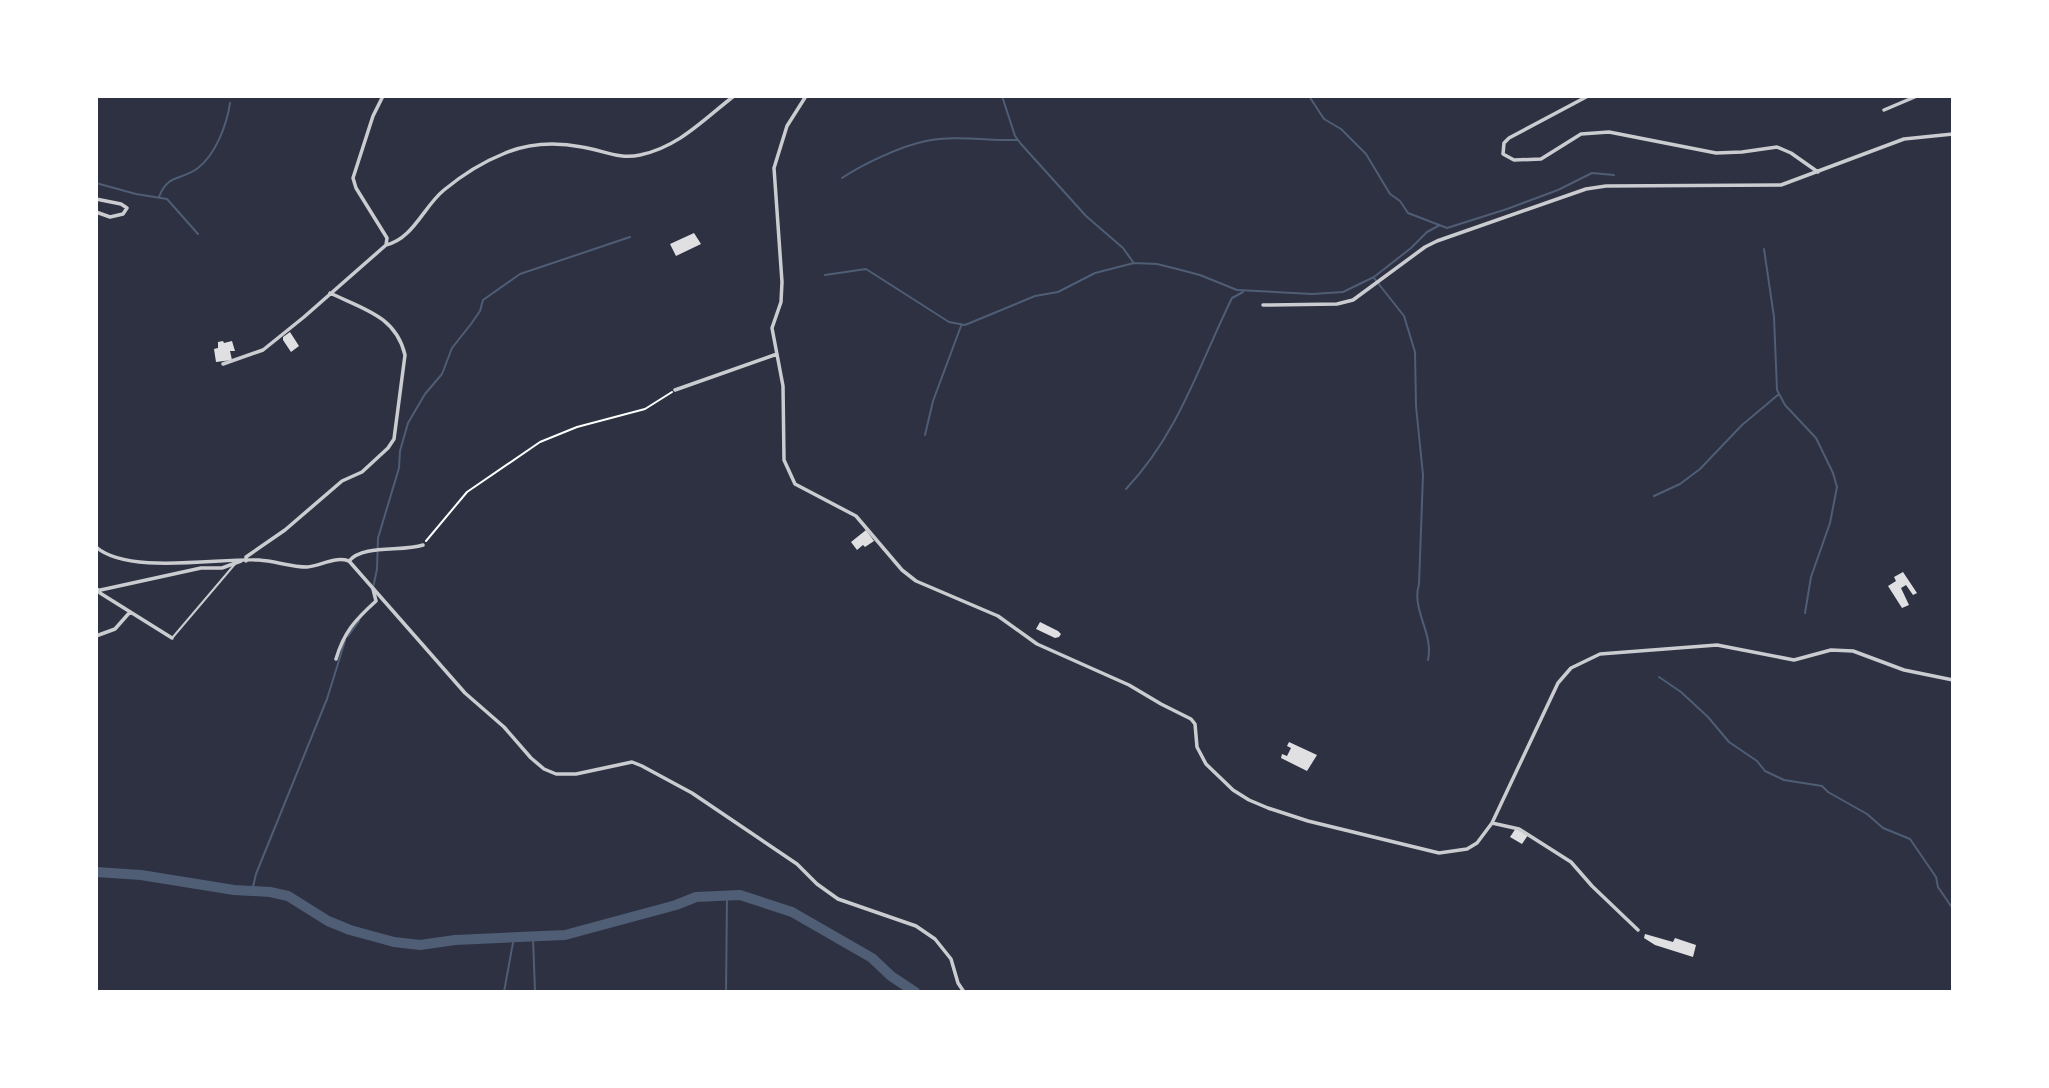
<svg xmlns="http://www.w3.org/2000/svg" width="2049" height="1088" font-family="Figtree,sans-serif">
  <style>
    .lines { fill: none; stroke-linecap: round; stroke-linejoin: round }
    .stream { stroke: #4f5d75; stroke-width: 2 }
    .river { stroke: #4f5d75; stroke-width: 10 }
    .building { fill: #e0e0e3 }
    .path { stroke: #fff; stroke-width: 2 }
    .service { stroke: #caccd0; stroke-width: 2 }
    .minor { stroke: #caccd0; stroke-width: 3.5 }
    .tertiary { stroke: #caccd0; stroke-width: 3.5 }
  </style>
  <rect width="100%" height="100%" fill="#2d3142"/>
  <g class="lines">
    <!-- stream -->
    <path class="stream" d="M 1002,96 L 1015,136 L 1021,144 L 1086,216 L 1123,248 L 1133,262
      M 1309,96 L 1324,119 L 1341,129 L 1366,154 L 1390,194 L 1400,201 L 1408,213 L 1447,228 L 1507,209 L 1558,190 L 1592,173 L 1614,175
      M 842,178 C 863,164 901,146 926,141 C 956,135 988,141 1018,140
      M 96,183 L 136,194 L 167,199 L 198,234
      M 159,197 C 168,173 181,181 198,168 C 216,154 227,124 230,103
      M 1764,249 L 1774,317 L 1777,390 L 1785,405 L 1816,438 L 1833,473 L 1837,487 L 1830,523 L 1811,577 L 1805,613
      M 825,275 L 866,269 L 949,322 L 965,325 L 1035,296 L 1058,292 L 1095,273 L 1134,263 L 1157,264 L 1177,269 L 1200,275 L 1237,290 L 1312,294 L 1343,292 L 1374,277 L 1411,248 L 1427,232 L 1440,225
      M 1374,278 L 1404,316 L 1415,352 L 1416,406 L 1423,475 L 1419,584 C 1411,610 1434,633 1428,660
      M 925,435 L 933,401 L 961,326
      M 1126,489 C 1179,433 1199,365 1232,298 L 1243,292
      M 1654,496 L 1680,484 L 1700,469 L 1742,425 L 1779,394
      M 373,588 L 377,569 L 378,538 L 399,468 L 400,451 L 408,423 L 425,394 L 442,374 L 452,348 L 471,324 L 480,311 L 483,300 L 520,274 L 630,237
      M 348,636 L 359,621
      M 1659,677 L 1681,692 L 1708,717 L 1729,742 L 1757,761 L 1765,771 L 1784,780 L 1822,786 L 1828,792 L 1867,814 L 1883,828 L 1910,839 L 1936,877 L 1938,887 L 1953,909
      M 252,891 L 256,874 L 327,699 L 345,641
      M 533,938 L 535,992
      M 504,992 L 514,937
      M 726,992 L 727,895"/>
    <!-- river -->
    <path class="river" d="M 96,872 L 141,875 L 234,890 L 270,892 L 288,896 L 328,921 L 350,930 L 394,942 L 420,945 L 455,940 L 565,935 L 676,905 L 696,897 L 740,895 L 792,912 L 872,958 L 891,976 L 915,992"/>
  </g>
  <!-- building -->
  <path class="building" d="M 694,233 L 701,244 L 676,256 L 670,244 Z
    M 290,332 L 299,346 L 291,352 L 283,340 L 283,337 Z
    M 223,341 L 224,343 L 232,341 L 235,351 L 230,351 L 232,360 L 216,362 L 214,349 L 218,348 L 218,342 Z
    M 866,530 L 874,541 L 865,547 L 863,545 L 857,550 L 851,542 Z
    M 1903,572 L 1917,593 L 1913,595 L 1906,585 L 1901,588 L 1909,605 L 1902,608 L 1888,586 L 1896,581 L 1894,577 Z
    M 1040,622 L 1058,631 L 1061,634 L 1059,637 L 1055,638 L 1036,629 Z
    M 1289,742 L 1317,755 L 1307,771 L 1281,758 L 1282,754 L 1287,756 L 1291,748 L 1287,746 Z
    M 1516,828 L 1528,835 L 1522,844 L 1510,837 Z
    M 1645,934 L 1673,942 L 1675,938 L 1696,945 L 1693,957 L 1655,945 L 1644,938 Z"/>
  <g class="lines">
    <!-- path -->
    <path class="path" d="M 426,541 L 467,492 L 540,442 L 577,427 L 645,409 L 672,392"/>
    <!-- service -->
    <path class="service" d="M 173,637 L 235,564"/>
    <!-- minor -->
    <path class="minor" d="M 806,96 L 787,126 L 774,168 L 782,282 L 781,302 L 772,328 L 783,386 L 784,460 L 795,484 L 856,516 L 902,570 L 916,581 L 998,616 L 1037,644 L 1129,685 L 1161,704 L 1191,719 L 1195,724 L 1197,747 L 1206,764 L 1233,790 L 1249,800 L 1268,808 L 1308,821 L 1439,853 L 1467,849 L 1477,843 L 1492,823 L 1558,683 L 1571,668 L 1600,654 L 1717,645 L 1794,660 L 1831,650 L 1853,651 L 1904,670 L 1953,680
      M 1588,96 L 1509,138 L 1504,143 L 1503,154 L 1514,160 L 1541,159 L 1581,134 L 1609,132 L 1716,153 L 1742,152 L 1777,147 L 1791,153 L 1818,172
      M 1884,110 L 1917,96
      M 96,199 L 121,204 L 127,208 L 123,214 L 110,217 L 96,212
      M 386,245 C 413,239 424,206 444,190 C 461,176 483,162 503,154 C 528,143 556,142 582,147 C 603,150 619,160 640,155 C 679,147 704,119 734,96
      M 1263,305 L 1337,304 L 1353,300 L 1425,247 L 1437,241 L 1586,189 L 1606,186 L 1781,185 L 1904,139 L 1953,134
      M 223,364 L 263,350 L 304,317 L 386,245 L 387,238 L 356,188 L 353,178 L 373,116 L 383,96
      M 675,390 L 777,354
      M 246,561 L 246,557 L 285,530 L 342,481 L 362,472 L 388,448 L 394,439 L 405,355 C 396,316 363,309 330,293
      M 349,561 C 363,544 402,552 423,545
      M 98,590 L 100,593 L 172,638
      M 96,591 L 201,568 L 222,568 L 241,561
      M 96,636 L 115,629 L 130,612
      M 336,659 C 344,632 355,620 376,601 L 373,589
      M 1492,823 L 1519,829 L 1571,862 L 1592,886 L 1638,930"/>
    <!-- tertiary -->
    <path class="tertiary" d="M 96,547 C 128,575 218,558 259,560 C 275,561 291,567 307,567 C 321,566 334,556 349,561 L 465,693 L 504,727 L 531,758 L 544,769 L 556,774 L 576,774 L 632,762 L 642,766 L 692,793 L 797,864 L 817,884 L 838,899 L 916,926 L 935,939 L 951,959 L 958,983 L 964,992"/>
  </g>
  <!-- border -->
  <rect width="2049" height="1088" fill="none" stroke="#ffffff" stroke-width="196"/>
</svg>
